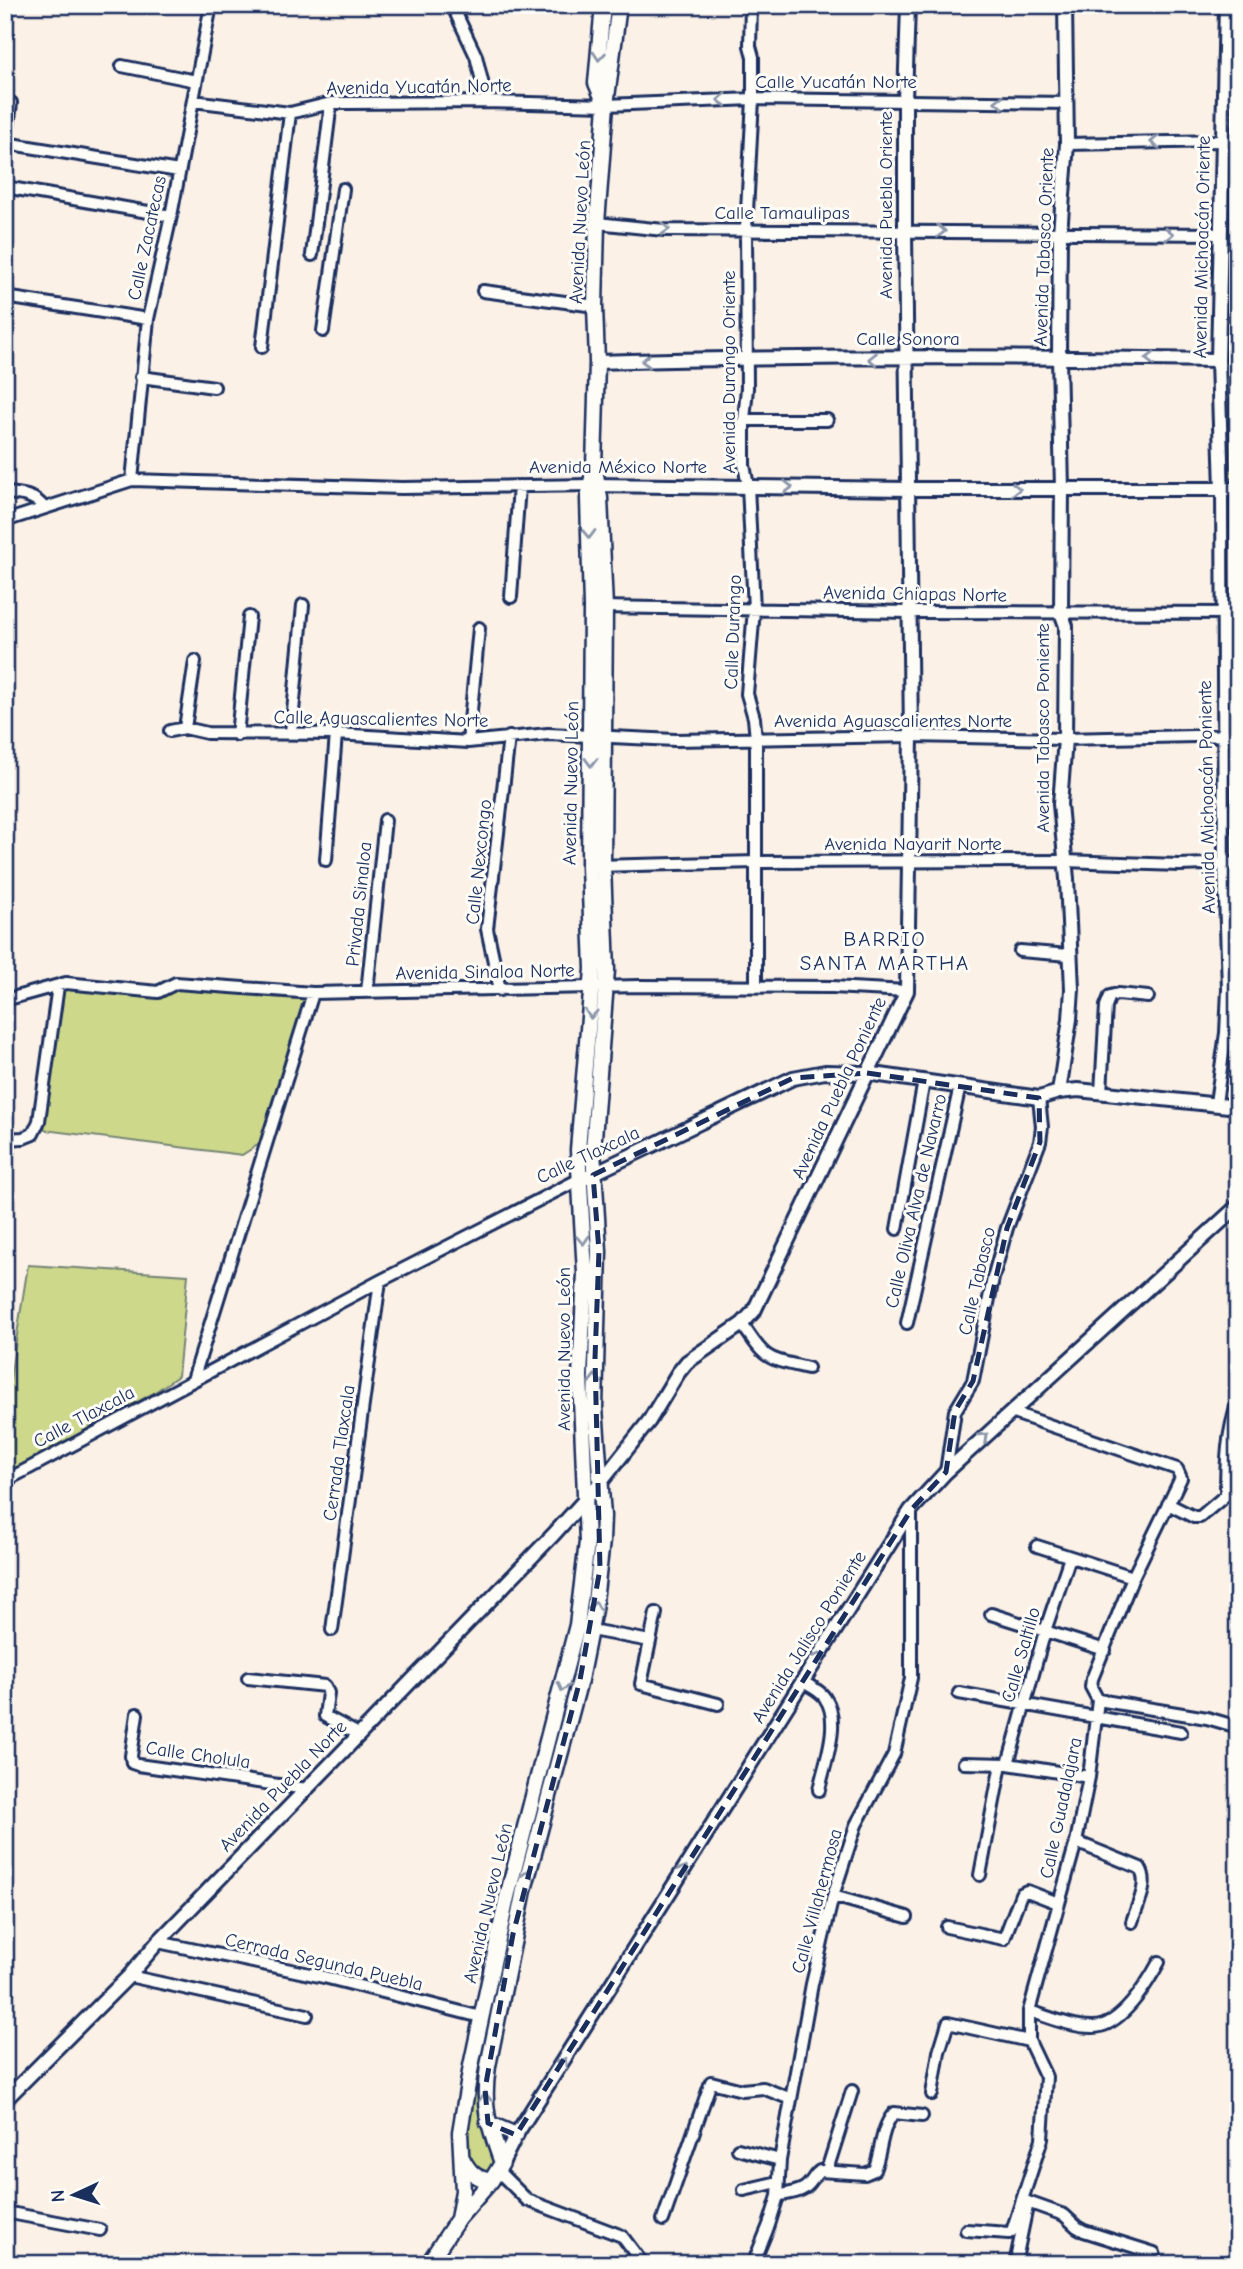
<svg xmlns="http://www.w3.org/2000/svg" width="1243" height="2269" font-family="'Comic Neue',sans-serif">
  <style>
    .green { fill: #cdd88b; stroke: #748474; stroke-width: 2 }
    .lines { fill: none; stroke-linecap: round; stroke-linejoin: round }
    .minor-casing { stroke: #1b2f5e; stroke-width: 16 }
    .tertiary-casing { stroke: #1b2f5e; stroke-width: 18 }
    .secondary-casing { stroke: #1b2f5e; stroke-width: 19 }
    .minor { stroke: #fdfcf7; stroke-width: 10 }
    .tertiary { stroke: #fdfcf7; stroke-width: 12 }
    .secondary { stroke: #fdfcf7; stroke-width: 14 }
    .oneway { stroke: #8c96aa }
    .marked { fill: none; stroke: #1b2f5e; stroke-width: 5; stroke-dasharray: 14 9; stroke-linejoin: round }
    .labels { text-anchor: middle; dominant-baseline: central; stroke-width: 6; stroke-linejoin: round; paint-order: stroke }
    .street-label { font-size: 19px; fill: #1b2f5e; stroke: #fdfcf7 }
    .neighbourhood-label { font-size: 21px; letter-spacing: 2px; fill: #1b2f5e; stroke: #fdfcf7 }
  </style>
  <rect width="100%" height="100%" fill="#fbf1e7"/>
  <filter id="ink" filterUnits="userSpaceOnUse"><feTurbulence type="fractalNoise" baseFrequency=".0143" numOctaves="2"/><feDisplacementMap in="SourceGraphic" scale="14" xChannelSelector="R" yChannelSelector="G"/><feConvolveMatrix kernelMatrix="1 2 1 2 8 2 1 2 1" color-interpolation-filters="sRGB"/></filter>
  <g filter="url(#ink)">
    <!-- green -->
    <path class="green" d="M 1228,211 L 1238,212 L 1238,478 L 1230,478 Z
      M 63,987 L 170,987 L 307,997 L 262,1142 L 242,1155 L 44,1130 Z
      M 28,1265 L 188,1275 L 178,1376 L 152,1394 L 5,1474 L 5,1399 L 10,1379 Z
      M 598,1488 L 596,1594 L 483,2093 L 499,2169 L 484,2175 C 460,2152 466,2137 472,2107 L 469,2102 L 532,1811 L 577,1632 L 586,1498 Z"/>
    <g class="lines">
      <defs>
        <path id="minor" d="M 452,5 L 476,56 L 487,102
          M 751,5 L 750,46 L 753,57 L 753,99 L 746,230 L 747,388 L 744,420 L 744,465 L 748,486 L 754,609 L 747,694 L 754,718 L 756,739 L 756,986
          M 122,66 L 196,81
          M 5,100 L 11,103 L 6,143
          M 193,101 L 290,113 L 331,103 L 347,103 L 487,102 L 606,105 L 753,99 L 1067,103
          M 5,143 L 179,171
          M 1067,144 L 1223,141
          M 5,187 L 171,216
          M 597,223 L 664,230 L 1219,234
          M 312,255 L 331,103
          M 483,291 L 595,306
          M 5,297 L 148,319
          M 323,331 L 343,189
          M 262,347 L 290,113
          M 141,377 L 214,387
          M 744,420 L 827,420
          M 132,480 L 148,319 L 171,216 L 211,5
          M 5,493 C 21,494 35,495 44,508
          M 5,521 L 132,480 L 402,488 L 591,485
          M 511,597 L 519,486
          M 597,607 L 910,612 L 1238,613
          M 185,728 L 195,661
          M 170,731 L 185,728 L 207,733 L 336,734 L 468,742 L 548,734 L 675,740 L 911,736 L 1065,739 L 1238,735
          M 291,733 L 303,605
          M 237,735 L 249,617
          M 468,742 L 479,628
          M 326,860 L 336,734
          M 595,866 L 757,862 L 1064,861 L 1179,865 L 1238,863
          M 1020,951 L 1069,955
          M 500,990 L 487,929 L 509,737
          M 367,992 L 385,820
          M 5,1000 L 66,983 L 158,992 L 176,983 L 313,993 L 639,986 L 832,987 L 907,991
          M 1101,1092 L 1106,1006 L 1110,996 L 1118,994 L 1148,997
          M 1216,1103 L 1226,1033 L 1228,989 L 1224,863 L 1222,490
          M 5,1139 L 23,1138 L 33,1134 L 39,1121 L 58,986
          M 897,1229 L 924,1081
          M 907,1323 L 960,1086
          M 742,1324 C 767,1361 765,1358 808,1368
          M 193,1380 L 313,993
          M 1011,1412 L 1177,1469 L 1181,1478 L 1133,1577 L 1092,1679 L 1091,1687 L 1098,1700 L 1089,1777 L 1076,1842 L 1029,2011 L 1029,2041 L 1046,2077 L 1042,2139 L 1022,2200 L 1064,2215 L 1077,2227 L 1084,2231 L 1154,2253
          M 946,1472 L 955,1411 L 973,1381 L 993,1278 L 1007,1228 L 1040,1142 L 1042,1127 L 1039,1098
          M 5,1481 L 380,1281 L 580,1179
          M 1168,1504 L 1194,1517 L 1200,1517 L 1226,1495 C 1226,1462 1227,1434 1238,1402
          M 1037,1546 L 1133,1577
          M 656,1613 L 641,1684 L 718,1704
          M 991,1614 L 1105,1650
          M 332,1630 L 380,1281
          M 591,1630 L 650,1641
          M 248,1678 L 325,1686 L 328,1693 L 325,1716 L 360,1735
          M 803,1682 C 810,1686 821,1691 825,1698 C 842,1722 824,1764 819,1790
          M 959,1693 L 1181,1732
          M 1098,1700 L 1207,1718 L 1238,1727
          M 137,1714 L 131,1756 L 132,1763 L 138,1765 L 307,1789
          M 964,1763 L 1008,1764 L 1089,1777
          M 1008,1764 L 1045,1631 L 1070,1557
          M 1076,1842 L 1140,1868 C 1150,1884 1137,1905 1132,1922
          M 980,1875 L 1001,1764
          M 833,1896 L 907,1917
          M 947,1927 L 1004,1939 L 1021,1894 L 1027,1891 L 1058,1903
          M 158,1942 L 324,1977 L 481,2017
          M 129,1976 L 307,2015
          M 1029,2011 C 1049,2017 1071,2027 1092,2027 C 1120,2028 1147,1984 1159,1962
          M 932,2094 L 939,2052 L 948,2023 L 1029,2041
          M 738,2149 L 780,2160
          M 827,2170 L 852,2091
          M 498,2171 L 527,2200 L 622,2236 L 643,2264
          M 744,2190 L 778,2182
          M 778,2196 C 787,2193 801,2193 808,2185 C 813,2180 814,2175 820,2171 L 865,2174 L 874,2170 C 882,2151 880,2129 894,2113 L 922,2116
          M 5,2212 L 100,2230
          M 663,2220 L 711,2082 L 742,2090 L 763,2088 L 791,2099
          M 966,2230 L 1009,2233 L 1012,2231 L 1022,2200
          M 753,2264 L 769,2225 L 778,2196 L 780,2160 L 812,1984 L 833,1896 L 856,1825 L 894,1754 L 911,1678 L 911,1510
          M 1015,2264 L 1028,2202"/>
        <path id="tertiary" d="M 597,362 C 804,356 1011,356 1218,360
          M 591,485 L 909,489 L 1238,489
          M 1222,490 L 1218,360 L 1226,5
          M 1059,1092 L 1070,1019 L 1072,989 L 1067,879 L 1060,804 L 1065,739 L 1066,626 L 1061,612 L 1062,489 L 1059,357 L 1060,233 L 1067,144 L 1065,5
          M 586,1177 L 793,1078 L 825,1072 L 867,1073 L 1039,1098 L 1059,1092 L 1078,1090 L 1238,1107
          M 5,2100 L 129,1976 L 158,1942 L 553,1535 L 601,1482 L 649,1421 L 678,1373 L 687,1362 L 742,1324 L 754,1311 L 907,991 L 911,736 L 905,231 L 905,100 L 908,5
          M 502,2163 L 516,2135 L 911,1510 L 946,1472 L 1238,1206"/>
        <path id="secondary" d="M 603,5 L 596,83 L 605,104
          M 488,2123 L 516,2135
          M 462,2158 C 469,2172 475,2178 491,2181
          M 458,2219 L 463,2191 L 460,2132 L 471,2066 L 507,1897 L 577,1625 L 587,1542 L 580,1376 L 585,1273 L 578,1150 L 593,969 L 589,867 L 591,607 L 588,499 L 594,467 L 597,362 L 595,306 L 597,223 L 606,105 L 619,5
          M 428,2264 L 458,2219 L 491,2181 L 502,2163 C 488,2124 482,2107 488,2066 L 524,1890 L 580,1680 L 594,1610 L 602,1541 L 603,1516 L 595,1408 L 599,1251 L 593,1151 L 607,970 L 603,866 L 605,607 L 600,498 L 596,475"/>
      </defs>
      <!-- minor casing -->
      <use href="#minor" class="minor-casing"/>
      <!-- tertiary casing -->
      <use href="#tertiary" class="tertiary-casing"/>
      <!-- secondary casing -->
      <use href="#secondary" class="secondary-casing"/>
      <!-- minor -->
      <use href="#minor" class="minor"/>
      <!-- tertiary -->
      <use href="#tertiary" class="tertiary"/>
      <!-- secondary -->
      <use href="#secondary" class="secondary"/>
    </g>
    <!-- one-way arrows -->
    <defs><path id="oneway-chevron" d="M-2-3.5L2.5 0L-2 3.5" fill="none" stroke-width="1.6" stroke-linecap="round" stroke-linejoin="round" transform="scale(1.75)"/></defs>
    <g class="oneway">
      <use href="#oneway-chevron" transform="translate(599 56) rotate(95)"/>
      <use href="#oneway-chevron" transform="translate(722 100) rotate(178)"/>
      <use href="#oneway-chevron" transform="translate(999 102) rotate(-179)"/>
      <use href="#oneway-chevron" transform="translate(1155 142) rotate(179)"/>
      <use href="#oneway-chevron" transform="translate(665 229) rotate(2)"/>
      <use href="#oneway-chevron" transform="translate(941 231) rotate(1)"/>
      <use href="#oneway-chevron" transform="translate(1169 234)"/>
      <use href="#oneway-chevron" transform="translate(873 359) rotate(-180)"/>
      <use href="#oneway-chevron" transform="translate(1150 359) rotate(-179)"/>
      <use href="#oneway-chevron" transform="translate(646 361) rotate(178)"/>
      <use href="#oneway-chevron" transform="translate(788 487) rotate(1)"/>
      <use href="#oneway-chevron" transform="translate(1016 489)"/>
      <use href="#oneway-chevron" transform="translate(589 534) rotate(89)"/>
      <use href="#oneway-chevron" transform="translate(591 762) rotate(91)"/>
      <use href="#oneway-chevron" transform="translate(591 1014) rotate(94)"/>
      <use href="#oneway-chevron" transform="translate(583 1240) rotate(87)"/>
      <use href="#oneway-chevron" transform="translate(595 1379) rotate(-91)"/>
      <use href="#oneway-chevron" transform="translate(984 1437) rotate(-43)"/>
      <use href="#oneway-chevron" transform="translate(595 1606) rotate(-81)"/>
      <use href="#oneway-chevron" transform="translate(819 1657) rotate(-58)"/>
      <use href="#oneway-chevron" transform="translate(563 1687) rotate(104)"/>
      <use href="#oneway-chevron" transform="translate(684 1870) rotate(-58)"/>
      <use href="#oneway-chevron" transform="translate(528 1874) rotate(-74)"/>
      <use href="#oneway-chevron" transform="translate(563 2062) rotate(-58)"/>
      <use href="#oneway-chevron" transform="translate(485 2097) rotate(-91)"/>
    </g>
  </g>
  <!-- marked area -->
  <path class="marked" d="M 867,1073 L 1039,1098 L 1040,1142 L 1007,1228 L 973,1381 L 955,1411 L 946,1472 L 911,1510 L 516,2135 L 488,2123 L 485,2089 L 513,1934 L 580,1680 L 600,1569 L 595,1358 L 599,1251 L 593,1175 L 793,1078 Z"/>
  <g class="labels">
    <!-- street labels -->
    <g class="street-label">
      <text x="836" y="82">Calle Yucatán Norte</text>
      <text transform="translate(419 87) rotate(-1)">Avenida Yucatán Norte</text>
      <text transform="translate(886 205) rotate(-90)">Avenida Puebla Oriente</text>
      <text x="782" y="213">Calle Tamaulipas</text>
      <text transform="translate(580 222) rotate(-87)">Avenida Nuevo León</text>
      <text transform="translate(147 238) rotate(-78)">Calle Zacatecas</text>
      <text transform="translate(1044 247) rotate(-88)">Avenida Tabasco Oriente</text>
      <text transform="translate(1202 247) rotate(-89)">Avenida Michoacán Oriente</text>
      <text x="908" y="339">Calle Sonora</text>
      <text transform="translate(729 372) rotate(-90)">Avenida Durango Oriente</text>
      <text x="618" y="467">Avenida México Norte</text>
      <text transform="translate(915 594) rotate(1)">Avenida Chiapas Norte</text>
      <text transform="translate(733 632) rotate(-88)">Calle Durango</text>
      <text transform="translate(381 719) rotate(1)">Calle Aguascalientes Norte</text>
      <text x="893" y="721">Avenida Aguascalientes Norte</text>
      <text transform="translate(1043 728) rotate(-90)">Avenida Tabasco Poniente</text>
      <text transform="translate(571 783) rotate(-89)">Avenida Nuevo León</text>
      <text transform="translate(1207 797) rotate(-91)">Avenida Michoacán Poniente</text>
      <text x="913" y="844">Avenida Nayarit Norte</text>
      <text transform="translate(479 862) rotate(-84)">Calle Nexcongo</text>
      <text transform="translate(359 904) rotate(-84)">Privada Sinaloa</text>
      <text transform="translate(485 972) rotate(-1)">Avenida Sinaloa Norte</text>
      <text transform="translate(839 1088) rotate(-65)">Avenida Puebla Poniente</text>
      <text transform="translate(588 1155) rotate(-25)">Calle Tlaxcala</text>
      <text transform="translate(916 1201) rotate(-77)">Calle Oliva Alva de Navarro</text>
      <text transform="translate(977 1281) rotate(-77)">Calle Tabasco</text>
      <text transform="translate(564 1349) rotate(-90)">Avenida Nuevo León</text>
      <text transform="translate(84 1417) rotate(-28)">Calle Tlaxcala</text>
      <text transform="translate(339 1453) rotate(-82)">Cerrada Tlaxcala</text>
      <text transform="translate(809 1637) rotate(-58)">Avenida Jalisco Poniente</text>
      <text transform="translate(1021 1655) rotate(-74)">Calle Saltillo</text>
      <text transform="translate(198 1755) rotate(8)">Calle Cholula</text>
      <text transform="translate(283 1786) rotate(-46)">Avenida Puebla Norte</text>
      <text transform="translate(1061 1808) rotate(-78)">Calle Guadalajara</text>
      <text transform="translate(817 1901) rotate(-75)">Calle Villahermosa</text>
      <text transform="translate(488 1903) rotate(-77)">Avenida Nuevo León</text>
      <text transform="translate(324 1962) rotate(13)">Cerrada Segunda Puebla</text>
    </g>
    <!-- neighbourhood labels -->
    <g class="neighbourhood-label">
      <text x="885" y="939">BARRIO<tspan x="885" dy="24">SANTA MARTHA</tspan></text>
    </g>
  </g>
  <!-- margin -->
  <rect width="1243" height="2269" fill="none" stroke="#fdfcf7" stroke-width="28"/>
  <rect x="14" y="14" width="1215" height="2241" fill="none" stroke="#1b2f5e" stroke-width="2.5" filter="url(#ink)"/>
  <!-- north arrow -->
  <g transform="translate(74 2195) rotate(266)" stroke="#fdfcf7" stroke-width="5" paint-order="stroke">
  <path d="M0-5L12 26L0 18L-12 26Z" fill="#1b2f5e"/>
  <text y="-10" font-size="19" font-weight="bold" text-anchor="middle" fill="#1b2f5e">N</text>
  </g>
</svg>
